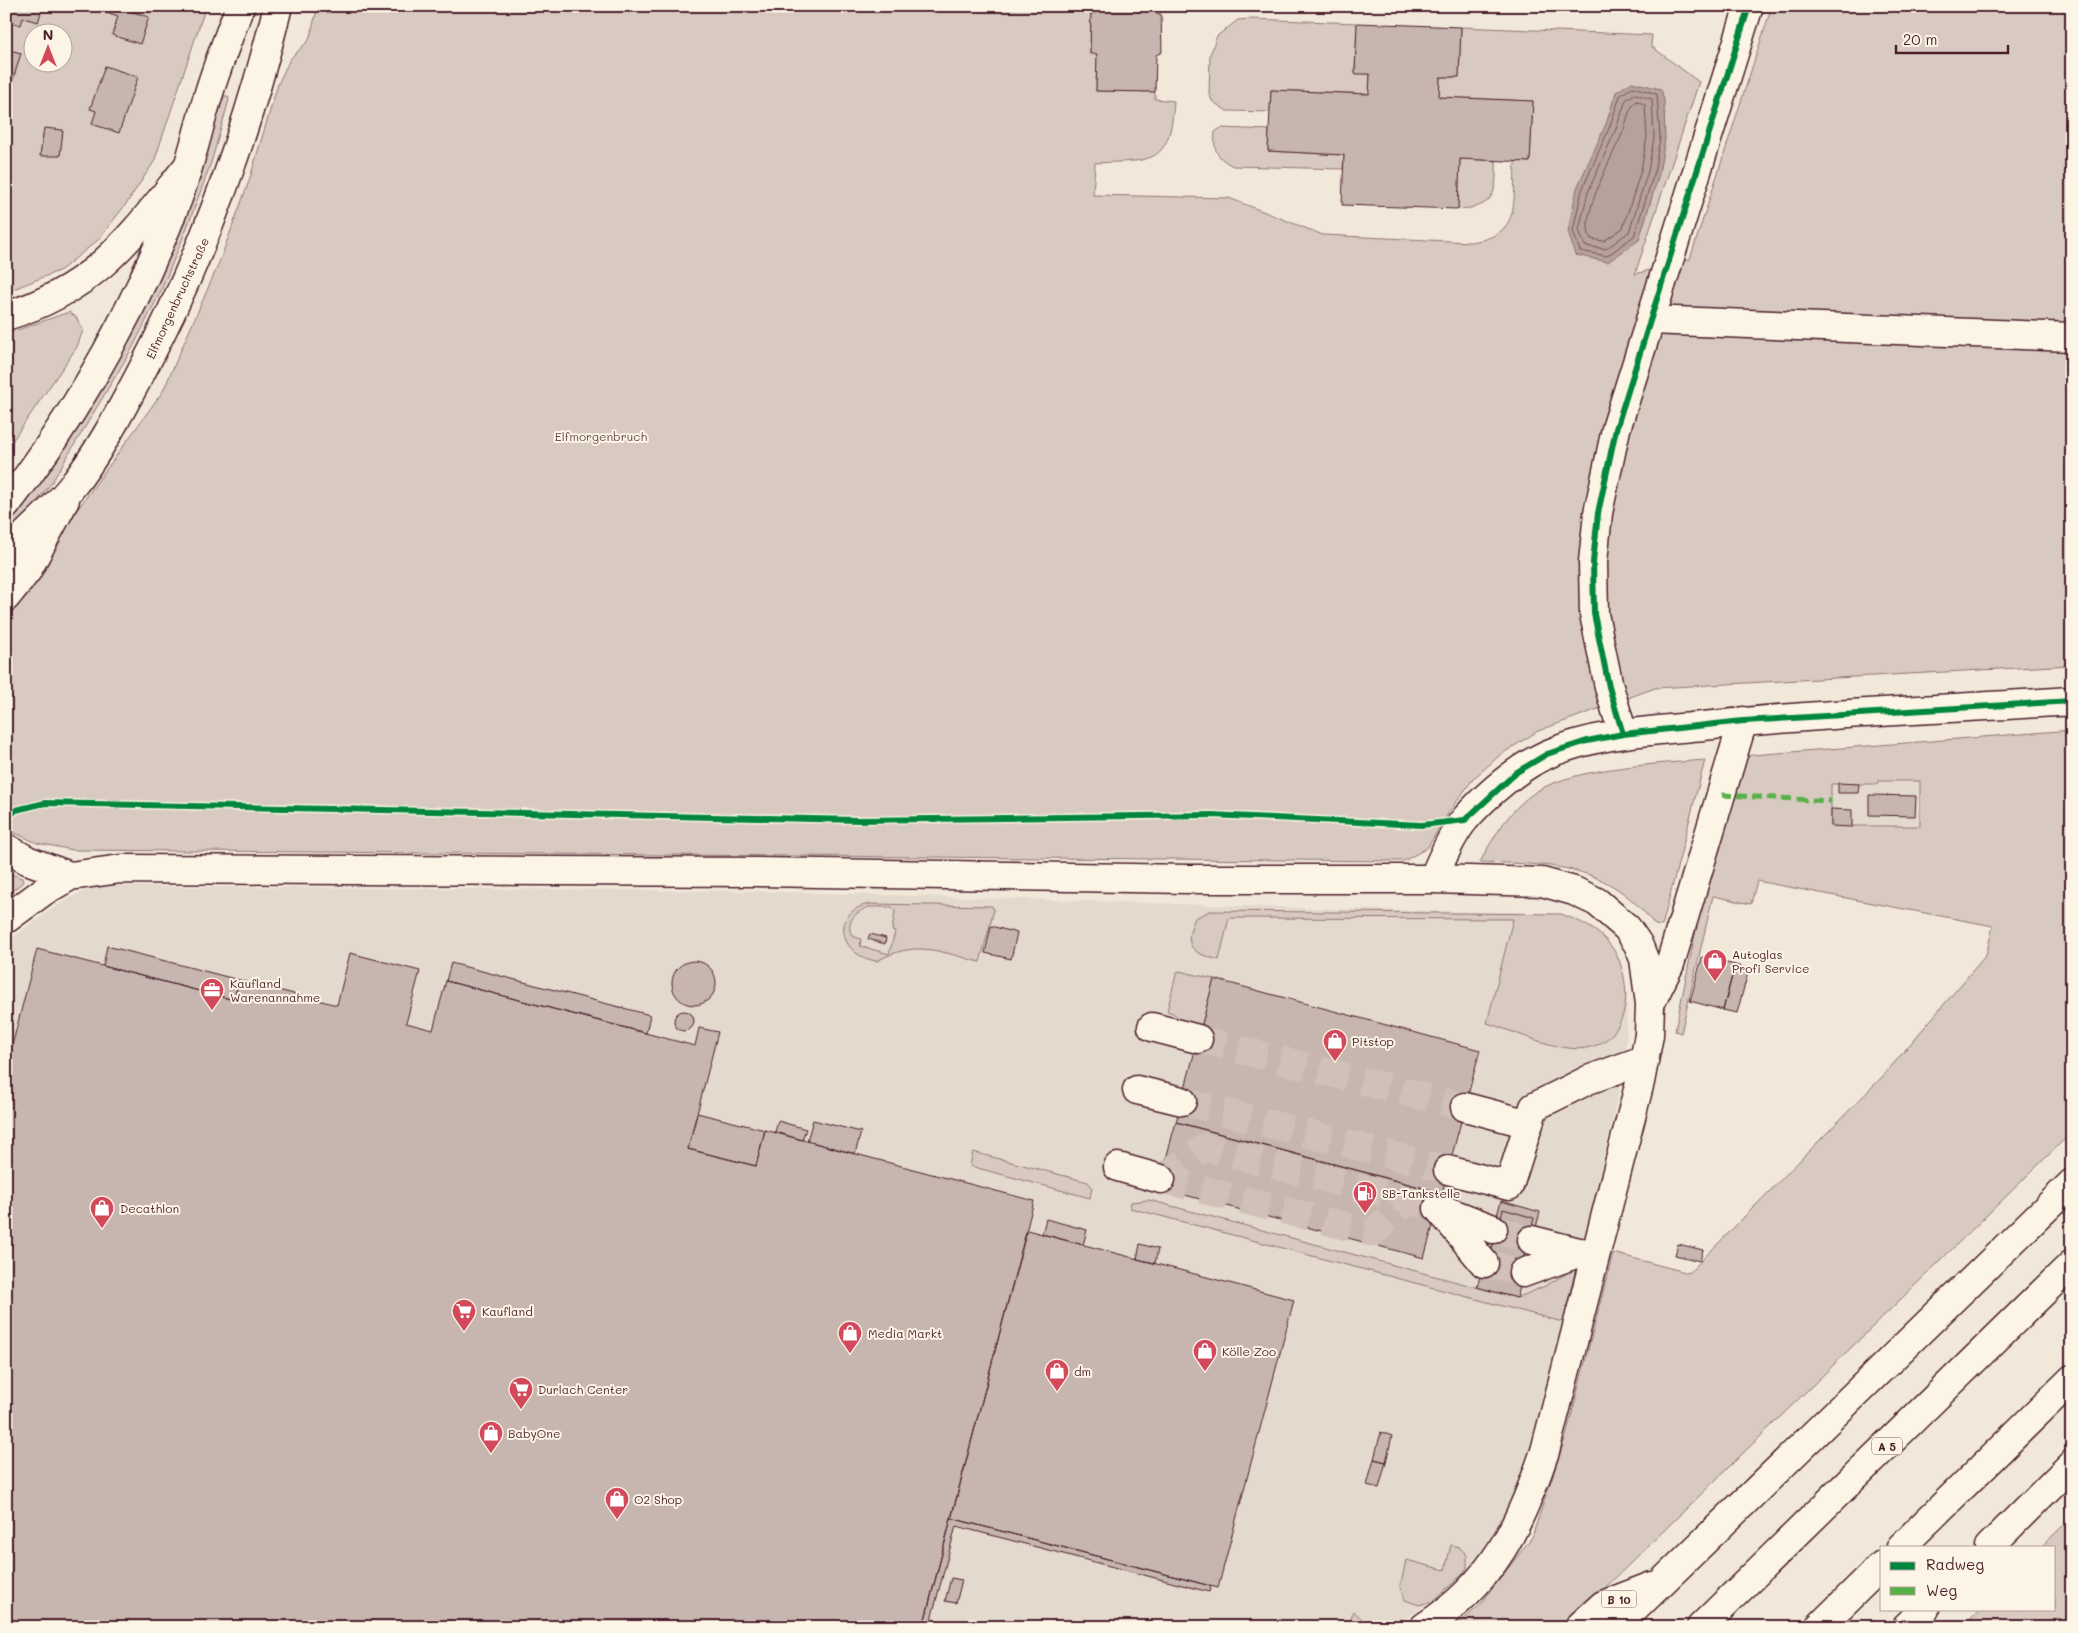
<svg xmlns="http://www.w3.org/2000/svg" width="2078" height="1633" font-family="Mali,sans-serif">
  <style>
    .built { fill: #e4d9cd }
    .green { fill: #d8cac0; stroke: #917476; fill-rule: evenodd }
    .water { fill: #b6a19c; stroke: #8b6d6f }
    .lines { fill: none; stroke-linecap: round; stroke-linejoin: round }
    .shore { stroke: #755358; stroke-width: 1 }
    .building { fill: #c7b6af; stroke: #4a1f2b }
    .minor-tunnel { stroke: #d0c0b7; stroke-width: 28; stroke-dasharray: 28 14; stroke-linecap: butt }
    .minor-casing { stroke: #4a1f2b; stroke-width: 31 }
    .major-casing { stroke: #4a1f2b; stroke-width: 31 }
    .highway-casing { stroke: #4a1f2b; stroke-width: 31 }
    .minor { stroke: #fcf5e5; stroke-width: 28 }
    .major { stroke: #fcf5e5; stroke-width: 28 }
    .highway { stroke: #fcf5e5; stroke-width: 28 }
    .quiet { stroke: #57b146; stroke-width: 5; stroke-dasharray: 10 5; stroke-linecap: butt }
    .cycleway-casing { stroke: #fcf5e5; stroke-width: 9 }
    .cycleway { stroke: #00873e; stroke-width: 6 }
    .labels { text-anchor: middle; dominant-baseline: central; stroke-width: 4; stroke-linejoin: round; paint-order: stroke }
    .shield { fill: #fcf5e5; stroke: #7f5f63; stroke-width: 1 }
    .shield-label { font-size: 11px; font-weight: bold; fill: #4a1f2b }
    .street-label { font-size: 12px; fill: #4a1f2b; stroke: #fcf5e5 }
    .park-label { font-size: 12px; fill: #6e4a50; stroke: #fcf5e5 }
    .poi-label { font-size: 12px; fill: #4a1f2b; stroke: #fcf5e5; text-anchor: start }
  </style>
  <rect width="100%" height="100%" fill="#f1e8da"/>
  <filter id="ink" filterUnits="userSpaceOnUse"><feTurbulence type="fractalNoise" baseFrequency=".02" numOctaves="2"/><feDisplacementMap in="SourceGraphic" scale="10" xChannelSelector="R" yChannelSelector="G"/><feConvolveMatrix kernelMatrix="1 2 1 2 8 2 1 2 1" color-interpolation-filters="sRGB"/></filter>
  <g filter="url(#ink)">
    <!-- built -->
    <path class="built" d="M 1877,781 L 1920,781 L 1920,827 L 1831,826 L 1831,783 L 1876,784 Z
      M 117,886 L 755,891 L 1340,909 L 1516,912 L 1561,914 L 1578,921 L 1596,930 L 1620,960 L 1627,991 L 1626,1059 L 1588,1227 L 1519,1494 L 1502,1531 L 1477,1562 L 1453,1585 L 1416,1612 L 1389,1627 L 6,1627 L 6,943 L 46,913 L 74,896 L 95,887 Z"/>
    <!-- green -->
    <path class="green" d="M 6,6 L 206,6 L 154,162 L 126,204 L 98,240 L 61,270 L 6,292 ZM 32,32 L 62,32 L 62,62 L 32,62 Z
      M 318,6 L 1098,6 L 1097,13 L 1091,13 L 1090,53 L 1097,54 L 1096,91 L 1155,92 L 1155,99 L 1174,101 C 1170,167 1151,160 1095,163 L 1093,195 L 1229,198 L 1323,235 L 1470,242 C 1522,236 1513,203 1515,161 L 1530,162 L 1533,101 L 1439,97 L 1440,77 L 1459,77 L 1461,27 L 1652,35 L 1651,46 L 1699,82 L 1635,274 L 1690,259 L 1772,6 L 2072,6 L 2072,665 L 1655,688 L 1538,731 L 1500,755 L 1473,779 L 1449,812 L 1427,848 L 1404,861 L 73,850 L 37,843 L 6,829 L 6,614 L 69,521 L 163,391 L 219,263 L 249,181 L 278,84 L 290,59 L 309,40 Z
      M 1250,19 L 1357,23 L 1355,73 L 1370,74 L 1369,94 L 1271,90 L 1270,112 L 1227,111 L 1212,101 L 1209,94 L 1210,55 L 1217,36 L 1238,20 Z
      M 224,96 L 228,96 L 229,100 L 211,163 L 187,228 L 160,293 L 133,347 L 52,482 L 6,542 L 6,524 L 60,448 L 202,163 Z
      M 1221,128 L 1269,130 L 1268,151 L 1344,155 L 1343,169 L 1233,166 C 1217,158 1213,151 1215,132 Z
      M 1460,159 L 1496,161 C 1497,194 1494,208 1458,209 Z
      M 69,312 L 76,317 L 83,330 L 77,347 L 6,450 L 6,334 Z
      M 2072,730 L 2072,1132 L 1602,1591 L 1560,1627 L 1455,1627 L 1480,1605 L 1532,1537 L 1566,1436 L 1613,1253 L 1689,1273 L 1883,1076 L 1986,955 L 1993,926 L 1757,881 L 1751,904 L 1713,896 L 1681,1033 L 1675,1031 L 1698,920 L 1745,758 L 1752,755 ZM 1878,781 L 1920,781 L 1920,826 L 1831,826 L 1831,784 L 1877,784 Z
      M 1705,760 L 1662,926 L 1655,925 C 1606,862 1553,865 1480,862 C 1494,836 1511,807 1537,791 C 1577,767 1658,764 1705,760 Z
      M 6,872 L 22,878 L 23,882 L 6,896 Z
      M 870,904 L 992,906 L 994,910 L 980,962 C 940,952 916,939 877,961 C 837,956 831,910 870,904 ZM 869,907 L 892,907 L 895,911 L 892,931 L 895,932 L 889,954 L 860,946 L 861,939 L 852,936 C 845,922 855,912 869,907 Z
      M 1210,911 L 1561,914 C 1580,921 1598,929 1611,946 C 1634,978 1633,1040 1586,1048 C 1561,1053 1513,1031 1487,1023 L 1513,919 L 1229,918 L 1219,960 C 1192,953 1182,947 1195,918 Z
      M 1179,971 L 1214,979 L 1200,1031 L 1183,1023 L 1173,1013 L 1167,1011 L 1176,975 Z
      M 973,1152 L 1088,1182 L 1092,1187 L 1090,1198 L 970,1166 Z
      M 1149,1200 L 1517,1298 L 1545,1286 L 1576,1268 L 1563,1322 L 1130,1208 L 1131,1202 Z
      M 2072,1517 L 2072,1627 L 1963,1627 L 1980,1609 L 2054,1609 L 2054,1547 L 2041,1547 Z
      M 1451,1545 L 1459,1547 L 1467,1555 L 1467,1568 L 1463,1574 L 1433,1601 L 1419,1605 L 1405,1600 L 1400,1588 L 1406,1560 L 1445,1570 Z
      M 1353,1611 L 1362,1619 L 1364,1627 L 1349,1627 Z"/>
    <!-- water -->
    <path class="water" d="M 1632,82 L 1661,89 L 1664,100 L 1665,139 L 1659,174 L 1639,240 L 1608,262 L 1575,255 L 1568,231 L 1577,188 L 1606,124 L 1616,92 Z"/>
    <g class="lines">
      <!-- shore -->
      <path class="shore" d="M 1633,87 L 1657,94 L 1660,138 L 1654,173 L 1634,236 L 1607,256 L 1580,251 L 1573,231 L 1582,190 L 1610,126 L 1620,96 Z
        M 1635,94 L 1652,99 L 1654,138 L 1648,171 L 1629,232 L 1606,249 L 1585,246 L 1579,230 L 1588,192 L 1616,129 L 1626,100 Z
        M 1637,101 L 1645,105 L 1647,137 L 1641,170 L 1623,228 L 1604,241 L 1591,239 C 1577,220 1614,153 1623,132 C 1627,122 1628,107 1637,101 Z"/>
    </g>
    <!-- building -->
    <path class="building" d="M 6,6 L 43,6 L 38,22 L 23,18 L 21,25 L 6,21 Z
      M 108,6 L 131,6 L 130,11 L 149,17 L 140,44 L 112,35 L 118,16 L 106,12 Z
      M 1098,6 L 1157,6 L 1157,14 L 1161,14 L 1162,52 L 1156,55 L 1155,92 L 1096,91 L 1097,54 L 1090,54 L 1091,13 L 1097,13 Z
      M 1357,23 L 1461,27 L 1459,77 L 1440,77 L 1439,97 L 1533,101 L 1530,162 L 1460,159 L 1458,209 L 1342,205 L 1344,155 L 1268,151 L 1271,90 L 1369,94 L 1370,74 L 1355,74 Z
      M 6,49 L 21,53 L 7,100 L 6,100 Z
      M 105,66 L 138,77 L 119,133 L 92,124 L 96,111 L 90,109 Z
      M 44,128 L 63,130 L 60,156 L 40,156 Z
      M 1838,783 L 1859,784 L 1858,793 L 1838,793 Z
      M 1869,795 L 1916,796 L 1915,816 L 1869,815 Z
      M 1831,809 L 1852,810 L 1852,827 L 1831,826 Z
      M 991,926 L 1017,933 L 1011,959 L 985,953 Z
      M 870,934 L 886,938 L 885,944 L 868,939 Z
      M 107,946 L 239,980 L 234,1000 L 103,966 Z
      M 37,949 L 234,1000 L 239,980 L 337,1005 L 350,953 L 420,971 L 406,1023 L 433,1030 L 446,981 L 695,1046 L 699,1028 L 718,1032 L 688,1149 L 756,1166 L 765,1130 L 1034,1201 L 923,1627 L 6,1627 L 6,1069 Z
      M 1702,957 L 1735,965 L 1723,1010 L 1690,1001 Z
      M672 983a22 22 0 1 1 44 0a22 22 0 1 1-44 0Z
      M 451,963 L 650,1015 L 646,1033 L 446,981 Z
      M 1735,965 L 1749,969 L 1737,1013 L 1723,1010 Z
      M 1214,979 L 1480,1050 L 1442,1193 L 1176,1122 Z
      M674 1021a10 10 0 1 1 20 0a10 10 0 1 1-20 0Z
      M 697,1113 L 765,1130 L 756,1166 L 688,1149 Z
      M 813,1120 L 861,1132 L 855,1154 L 807,1141 Z
      M 778,1121 L 806,1129 L 802,1140 L 775,1132 Z
      M 1176,1122 L 1442,1193 L 1424,1258 L 1158,1188 Z
      M 1501,1201 L 1540,1212 L 1517,1298 L 1477,1287 Z
      M 1503,1209 L 1534,1218 L 1531,1229 L 1500,1221 Z
      M 1046,1219 L 1087,1230 L 1083,1245 L 1042,1234 Z
      M 1027,1230 L 1294,1300 L 1218,1588 L 951,1518 Z
      M 1494,1241 L 1526,1250 L 1522,1261 L 1491,1253 Z
      M 1140,1244 L 1158,1249 L 1155,1263 L 1137,1259 Z
      M 1678,1244 L 1703,1250 L 1700,1261 L 1675,1255 Z
      M 1381,1432 L 1392,1436 L 1386,1462 L 1374,1459 Z
      M 1374,1459 L 1386,1462 L 1379,1488 L 1367,1485 Z
      M 951,1518 L 1211,1586 L 1209,1592 L 956,1526 L 929,1627 L 923,1627 Z
      M 951,1578 L 962,1580 L 956,1603 L 945,1601 Z"/>
    <g class="lines">
      <!-- minor-tunnel -->
      <path class="minor-tunnel" d="M 1198,1039 L 1465,1107
        M 1182,1101 L 1448,1170
        M 1161,1179 L 1205,1147 L 1438,1208
        M 1161,1179 L 1373,1233 L 1409,1200
        M 1493,1229 L 1532,1240
        M 1484,1263 L 1523,1273"/>
      <defs>
        <path id="minor" d="M 6,316 C 98,288 131,236 188,166
          M 1650,320 L 2072,337
          M 6,597 L 27,571 L 65,500
          M 1623,734 L 1609,687 L 1594,614 L 1593,562 L 1598,513 L 1616,429 L 1749,6
          M 6,848 L 27,860 L 70,876
          M 1433,879 C 1442,859 1451,836 1465,819 C 1486,795 1518,767 1548,754 C 1596,733 1651,731 1703,726 C 1825,713 1949,709 2072,701
          M 6,919 L 44,891 L 70,876 L 121,869 L 757,872 L 1189,879 L 1433,879 L 1542,882 L 1574,891 L 1597,902 L 1627,928 L 1638,944 L 1644,959 L 1650,1004 L 1649,1035 L 1640,1082 L 1545,1451 C 1520,1526 1493,1583 1424,1627
          M 1650,1004 L 1670,964 L 1743,721
          M 1152,1027 L 1198,1039
          M 1137,1090 L 1182,1101
          M 1465,1107 L 1529,1124
          M 1118,1167 L 1161,1179
          M 1448,1170 L 1509,1186 L 1534,1107 L 1588,1080 L 1643,1060
          M 1438,1208 L 1484,1263
          M 1439,1208 L 1493,1229
          M 1532,1240 L 1595,1256
          M 1523,1273 L 1581,1252"/>
        <path id="major" d="M 6,505 C 78,412 136,308 178,198 C 190,165 198,130 208,96 C 217,66 229,36 240,6
          M 6,554 C 27,532 51,512 70,489 C 95,459 119,414 137,380 C 201,261 246,137 278,6"/>
        <path id="highway" d="M 1901,1547 L 2072,1379
          M 1989,1547 L 2072,1464
          M 1579,1627 L 1603,1605 L 1652,1586
          M 1616,1627 L 2072,1183
          M 1701,1627 L 2072,1264
          M 1819,1627 L 1882,1565
          M 1906,1627 L 1925,1609"/>
      </defs>
      <!-- minor casing -->
      <use href="#minor" class="minor-casing"/>
      <!-- major casing -->
      <use href="#major" class="major-casing"/>
      <!-- highway casing -->
      <use href="#highway" class="highway-casing"/>
      <!-- minor -->
      <use href="#minor" class="minor"/>
      <!-- major -->
      <use href="#major" class="major"/>
      <!-- highway -->
      <use href="#highway" class="highway"/>
      <!-- quiet -->
      <path class="quiet" d="M 1722,795 L 1831,801"/>
      <defs>
        <path id="cycleway" d="M 1623,734 L 1609,687 L 1594,614 L 1593,562 L 1598,513 L 1616,429 L 1749,6
          M 6,820 L 16,810 L 45,803 L 858,820 L 1212,815 L 1422,825 L 1465,820 L 1517,772 L 1547,754 L 1587,741 L 1623,734 L 1743,721 L 2072,701"/>
      </defs>
      <!-- cycleway casing -->
      <use href="#cycleway" class="cycleway-casing"/>
      <!-- cycleway -->
      <use href="#cycleway" class="cycleway"/>
    </g>
  </g>
  <!-- icons -->
  <defs>
    <symbol id="shop-pin" viewBox="-11 -11 22 30"><path d="M0 17L-7.5 6A9.5 9.5 0 1 1 7.5 6Z" fill="#d1495b" stroke="#fcf5e5"/><path d="M-5-2.5h2.3a2.7 3.5 0 0 1 5.4 0H5L5.5 6h-11ZM-1.5-2.5h3a1.5 2.3 0 0 0-3 0Z" fill="#fff"/></symbol>
    <symbol id="office-pin" viewBox="-11 -11 22 30"><path d="M0 17L-7.5 6A9.5 9.5 0 1 1 7.5 6Z" fill="#d1495b" stroke="#fcf5e5"/><path d="M-6-3h4V-5.5h4V-3h4V5H-6ZM-1-4.5V-3h2v-1.5ZM-6 0V1H6V0Z" fill="#fff"/></symbol>
    <symbol id="fuel-pin" viewBox="-11 -11 22 30"><path d="M0 17L-7.5 6A9.5 9.5 0 1 1 7.5 6Z" fill="#d1495b" stroke="#fcf5e5"/><path d="M-5.5-6h7V0h2V4h1.3V-2.5L3-4.5l.8-.8L6-3V5H2.5V1h-1V6h-7ZM-4.2-4.7v3.2H.2V-4.7Z" fill="#fff"/></symbol>
    <symbol id="supermarket-pin" viewBox="-11 -11 22 30"><path d="M0 17L-7.5 6A9.5 9.5 0 1 1 7.5 6Z" fill="#d1495b" stroke="#fcf5e5"/><path d="M-6-5.5h2.5l.6 2H6L4.5 2H-2.5L-4.4-4H-6ZM-1.5 3.2a1.3 1.3 0 1 0 .1 0ZM3 3.2a1.3 1.3 0 1 0 .1 0Z" fill="#fff"/></symbol>
  </defs>
  <g fill-rule="evenodd">
    <use href="#shop-pin" x="1701" y="947" width="28" height="38"/>
    <use href="#office-pin" x="198" y="976" width="28" height="38"/>
    <use href="#shop-pin" x="1321" y="1027" width="28" height="38"/>
    <use href="#fuel-pin" x="1351" y="1179" width="28" height="38"/>
    <use href="#shop-pin" x="88" y="1194" width="28" height="38"/>
    <use href="#supermarket-pin" x="450" y="1297" width="28" height="38"/>
    <use href="#shop-pin" x="836" y="1319" width="28" height="38"/>
    <use href="#shop-pin" x="1191" y="1337" width="28" height="38"/>
    <use href="#shop-pin" x="1043" y="1357" width="28" height="38"/>
    <use href="#supermarket-pin" x="507" y="1375" width="28" height="38"/>
    <use href="#shop-pin" x="477" y="1419" width="28" height="38"/>
    <use href="#shop-pin" x="603" y="1485" width="28" height="38"/>
  </g>
  <g class="labels">
    <!-- shield labels -->
    <g class="shield">
      <rect x="1872" y="1437.5" width="30" height="17" rx="4"/>
      <rect x="1601.5" y="1590.5" width="35" height="17" rx="4"/>
    </g>
    <g class="shield-label">
      <text x="1887" y="1446">A 5</text>
      <text x="1619" y="1599">B 10</text>
    </g>
    <!-- street labels -->
    <g class="street-label">
      <text transform="translate(177 298) rotate(-65)">Elfmorgenbruchstraße</text>
    </g>
    <!-- park labels -->
    <g class="park-label">
      <text x="601" y="436">Elfmorgenbruch</text>
    </g>
    <!-- poi labels -->
    <g class="poi-label">
      <text x="1732" y="954">Autoglas<tspan x="1732" dy="14">Profi Service</tspan></text>
      <text x="230" y="983">Kaufland<tspan x="230" dy="14">Warenannahme</tspan></text>
      <text x="1352" y="1041">Pitstop</text>
      <text x="1382" y="1193">SB-Tankstelle</text>
      <text x="120" y="1208">Decathlon</text>
      <text x="482" y="1311">Kaufland</text>
      <text x="868" y="1333">Media Markt</text>
      <text x="1222" y="1351">Kölle Zoo</text>
      <text x="1074" y="1371">dm</text>
      <text x="538" y="1389">Durlach Center</text>
      <text x="508" y="1433">BabyOne</text>
      <text x="634" y="1499">O2 Shop</text>
    </g>
  </g>
  <!-- margin -->
  <rect width="2078" height="1633" fill="none" stroke="#fcf5e5" stroke-width="25"/>
  <rect x="12" y="12" width="2053" height="1608" fill="none" stroke="#4a1f2b" stroke-width="2" filter="url(#ink)"/>
  <!-- legend -->
  <rect x="1880" y="1546" width="175" height="65" fill="#fcf5e5" stroke="#b59f9b"/>
  <rect x="1890" y="1562" width="25" height="8" fill="#00873e" stroke="#b59f9b"/>
  <text x="1926" y="1570" font-size="15" fill="#4a1f2b">Radweg</text>
  <rect x="1890" y="1587" width="25" height="8" fill="#57b146" stroke="#b59f9b"/>
  <text x="1926" y="1596" font-size="15" fill="#4a1f2b">Weg</text>
  <!-- north arrow -->
  <g transform="translate(48 48)"><circle r="24" fill="#fcf5e5" stroke="#b59f9b"/>
  <path d="M0-4L9 19L0 12L-9 19Z" fill="#d1495b"/>
  <text y="-8" font-size="14" font-weight="bold" text-anchor="middle" fill="#4a1f2b">N</text>
  </g>
  <!-- scale -->
  <path d="M1896 45v8h112v-8" fill="none" stroke="#4a1f2b" stroke-width="2.5"/>
  <text x="1903" y="45" font-size="15" fill="#4a1f2b" stroke="#fcf5e5" stroke-width="4" paint-order="stroke">20 m</text>
</svg>
